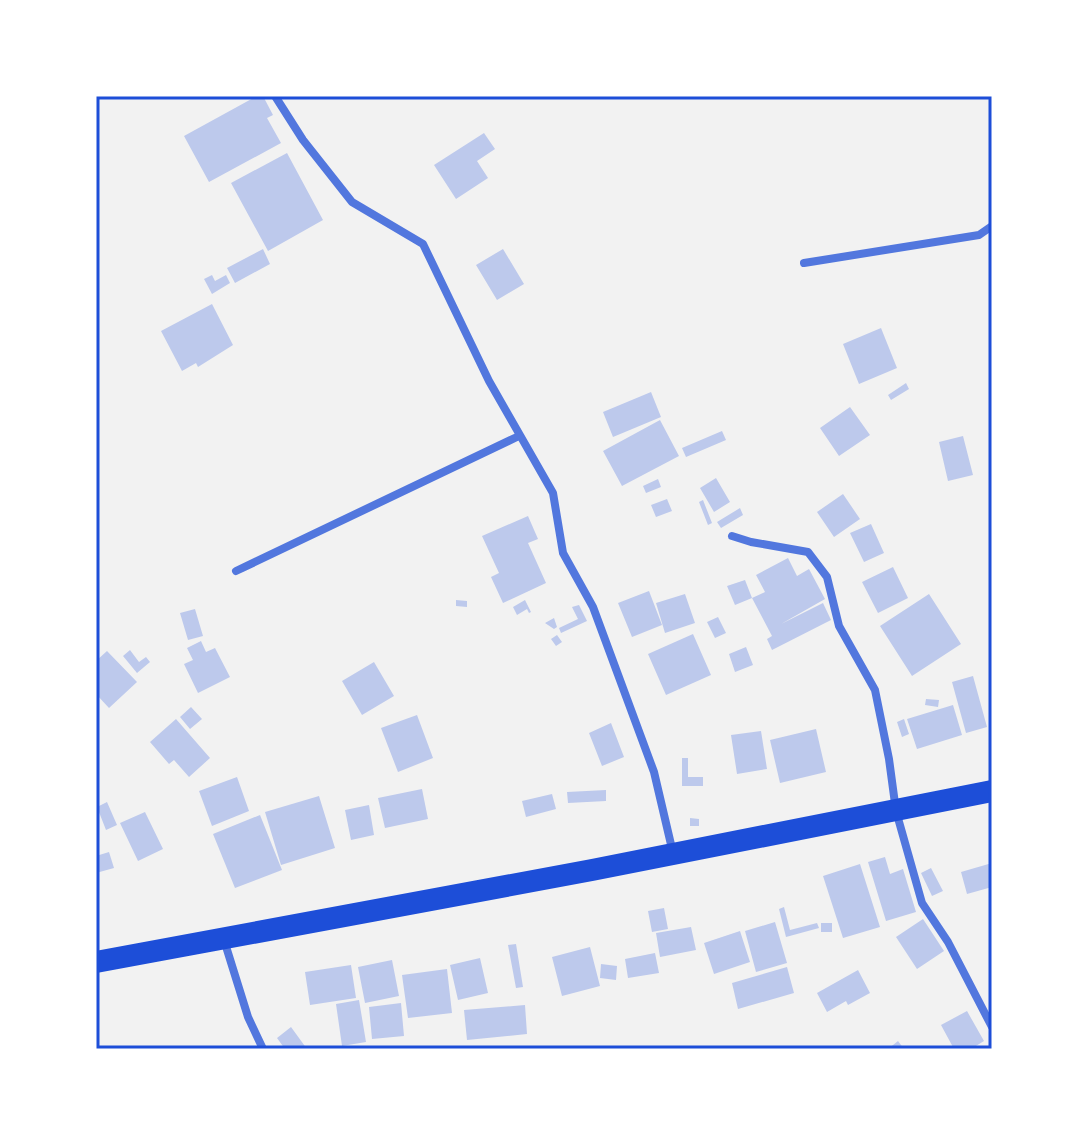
<svg xmlns="http://www.w3.org/2000/svg" width="1088" height="1145" font-family="Lora,serif">
  <style>
    .building { fill: #bdc9ec }
    .lines { fill: none; stroke-linecap: round; stroke-linejoin: round }
    .minor { stroke: #5277de; stroke-width: 8 }
    .trunk { stroke: #1d4ed8; stroke-width: 22 }
    .neatline { fill: none; stroke: #1d4ed8; stroke-width: 3 }
  </style>
  <rect width="100%" height="100%" fill="#f2f2f2"/>
  <!-- building -->
  <path class="building" d="M 257,96 L 263,96 L 273,115 L 267,118 L 281,143 L 209,182 L 184,136 Z
    M 484,133 L 495,149 L 477,161 L 488,178 L 456,199 L 434,165 Z
    M 287,153 L 323,220 L 268,251 L 231,183 Z
    M 263,249 L 270,264 L 235,283 L 227,268 Z
    M 503,249 L 524,284 L 497,300 L 476,265 Z
    M 212,275 L 215,281 L 226,275 L 230,283 L 212,294 L 204,279 Z
    M 212,304 L 233,345 L 198,367 L 196,363 L 182,371 L 161,331 Z
    M 881,328 L 897,368 L 859,384 L 843,344 Z
    M 906,383 L 909,389 L 891,400 L 888,395 Z
    M 651,392 L 661,417 L 613,437 L 603,412 Z
    M 850,407 L 870,435 L 839,456 L 820,428 Z
    M 660,420 L 679,456 L 622,486 L 603,451 Z
    M 722,431 L 726,440 L 686,457 L 682,448 Z
    M 963,436 L 973,475 L 948,481 L 939,442 Z
    M 716,478 L 730,502 L 714,512 L 700,488 Z
    M 658,479 L 661,487 L 646,493 L 643,486 Z
    M 843,494 L 860,519 L 834,537 L 817,512 Z
    M 667,499 L 672,511 L 656,517 L 651,505 Z
    M 703,500 L 712,523 L 708,525 L 699,502 Z
    M 740,508 L 743,515 L 721,528 L 717,522 Z
    M 528,516 L 538,539 L 528,543 L 546,583 L 503,603 L 491,577 L 499,573 L 482,536 Z
    M 871,524 L 884,553 L 864,562 L 850,533 Z
    M 788,558 L 797,576 L 809,569 L 825,599 L 781,624 L 823,603 L 831,620 L 772,650 L 767,639 L 772,636 L 752,598 L 765,592 L 756,575 Z
    M 893,567 L 908,598 L 878,613 L 862,582 Z
    M 745,580 L 752,598 L 735,605 L 727,586 Z
    M 649,591 L 662,625 L 632,637 L 618,603 Z
    M 685,594 L 695,623 L 665,633 L 656,603 Z
    M 929,594 L 961,644 L 912,676 L 880,626 Z
    M 456,600 L 467,601 L 467,607 L 456,606 Z
    M 525,600 L 531,612 L 529,613 L 527,609 L 517,615 L 513,607 Z
    M 579,605 L 587,621 L 561,633 L 559,628 L 578,619 L 572,607 Z
    M 195,609 L 203,636 L 188,640 L 180,613 Z
    M 718,617 L 726,633 L 715,638 L 707,622 Z
    M 554,618 L 557,627 L 554,629 L 545,623 Z
    M 693,634 L 711,675 L 666,695 L 648,654 Z
    M 557,635 L 562,642 L 556,646 L 551,639 Z
    M 201,641 L 206,652 L 215,648 L 230,677 L 198,693 L 184,664 L 193,660 L 187,648 Z
    M 746,647 L 753,665 L 735,672 L 729,654 Z
    M 130,650 L 139,662 L 146,657 L 150,662 L 137,673 L 123,656 Z
    M 107,651 L 137,682 L 109,708 L 96,694 L 96,661 Z
    M 374,662 L 394,696 L 362,715 L 342,681 Z
    M 973,676 L 987,727 L 966,733 L 952,682 Z
    M 926,699 L 939,700 L 938,707 L 925,705 Z
    M 953,705 L 962,735 L 917,749 L 907,719 Z
    M 191,707 L 202,719 L 190,729 L 180,717 Z
    M 417,715 L 433,758 L 398,772 L 381,728 Z
    M 176,719 L 210,758 L 189,777 L 174,760 L 169,764 L 150,742 Z
    M 904,719 L 909,734 L 902,737 L 897,722 Z
    M 611,723 L 624,757 L 602,766 L 589,733 Z
    M 816,729 L 826,772 L 780,783 L 770,740 Z
    M 761,731 L 767,769 L 737,774 L 731,735 Z
    M 682,758 L 688,758 L 688,777 L 703,777 L 703,786 L 682,786 Z
    M 237,777 L 249,811 L 212,826 L 199,791 Z
    M 422,789 L 428,819 L 385,828 L 378,798 Z
    M 606,790 L 606,801 L 568,803 L 567,792 Z
    M 552,794 L 556,809 L 526,817 L 522,801 Z
    M 319,796 L 335,848 L 281,865 L 265,812 Z
    M 107,802 L 117,825 L 106,830 L 97,807 Z
    M 369,805 L 374,835 L 351,840 L 345,810 Z
    M 145,812 L 163,849 L 138,861 L 120,823 Z
    M 260,815 L 282,870 L 235,888 L 213,834 Z
    M 690,818 L 699,819 L 699,826 L 690,826 Z
    M 109,852 L 114,868 L 96,873 L 96,856 Z
    M 885,857 L 890,874 L 903,869 L 916,912 L 886,921 L 868,862 Z
    M 992,863 L 992,887 L 967,894 L 961,872 Z
    M 860,864 L 880,927 L 843,938 L 823,876 Z
    M 931,868 L 943,891 L 932,896 L 921,873 Z
    M 784,907 L 790,930 L 817,923 L 819,928 L 786,937 L 779,909 Z
    M 664,908 L 668,929 L 652,932 L 648,911 Z
    M 923,919 L 944,951 L 917,969 L 896,937 Z
    M 775,922 L 787,963 L 756,972 L 745,931 Z
    M 821,923 L 832,923 L 832,932 L 821,932 Z
    M 691,927 L 696,950 L 660,957 L 656,933 Z
    M 740,931 L 750,962 L 714,974 L 704,943 Z
    M 516,944 L 523,987 L 516,988 L 508,945 Z
    M 590,947 L 600,986 L 562,996 L 552,957 Z
    M 655,953 L 659,973 L 628,978 L 625,959 Z
    M 480,958 L 488,993 L 458,1000 L 450,965 Z
    M 392,960 L 399,996 L 365,1003 L 358,967 Z
    M 601,964 L 617,966 L 616,980 L 600,978 Z
    M 351,965 L 356,998 L 310,1005 L 305,972 Z
    M 787,967 L 794,993 L 738,1009 L 732,983 Z
    M 447,969 L 452,1013 L 408,1018 L 402,975 Z
    M 858,970 L 870,993 L 848,1005 L 846,1001 L 827,1012 L 817,993 Z
    M 359,1000 L 366,1042 L 342,1046 L 336,1004 Z
    M 401,1003 L 404,1036 L 372,1039 L 369,1007 Z
    M 525,1005 L 527,1034 L 467,1040 L 464,1010 Z
    M 967,1011 L 984,1041 L 971,1049 L 954,1049 L 941,1025 Z
    M 291,1027 L 307,1049 L 285,1049 L 277,1038 Z
    M 898,1041 L 904,1049 L 888,1049 Z"/>
  <g class="lines">
    <!-- minor -->
    <path class="minor" d="M 275,96 L 303,140 L 352,202 L 423,244 L 489,381 L 553,493 L 563,553 L 593,607 L 654,772 L 673,853
      M 804,263 L 979,235 L 992,226
      M 732,536 L 751,542 L 808,552 L 827,577 L 839,626 L 875,690 L 889,759 L 896,811 L 922,903 L 948,942 L 992,1027
      M 236,571 L 519,436
      M 224,940 L 248,1017 L 263,1049"/>
    <!-- trunk -->
    <path class="trunk" d="M 96,962 L 592,870 L 992,791"/>
  </g>
  <!-- border -->
  <rect width="1088" height="1145" fill="none" stroke="#ffffff" stroke-width="196"/>
  <rect x="98" y="98" width="892" height="949" class="neatline"/>
</svg>
